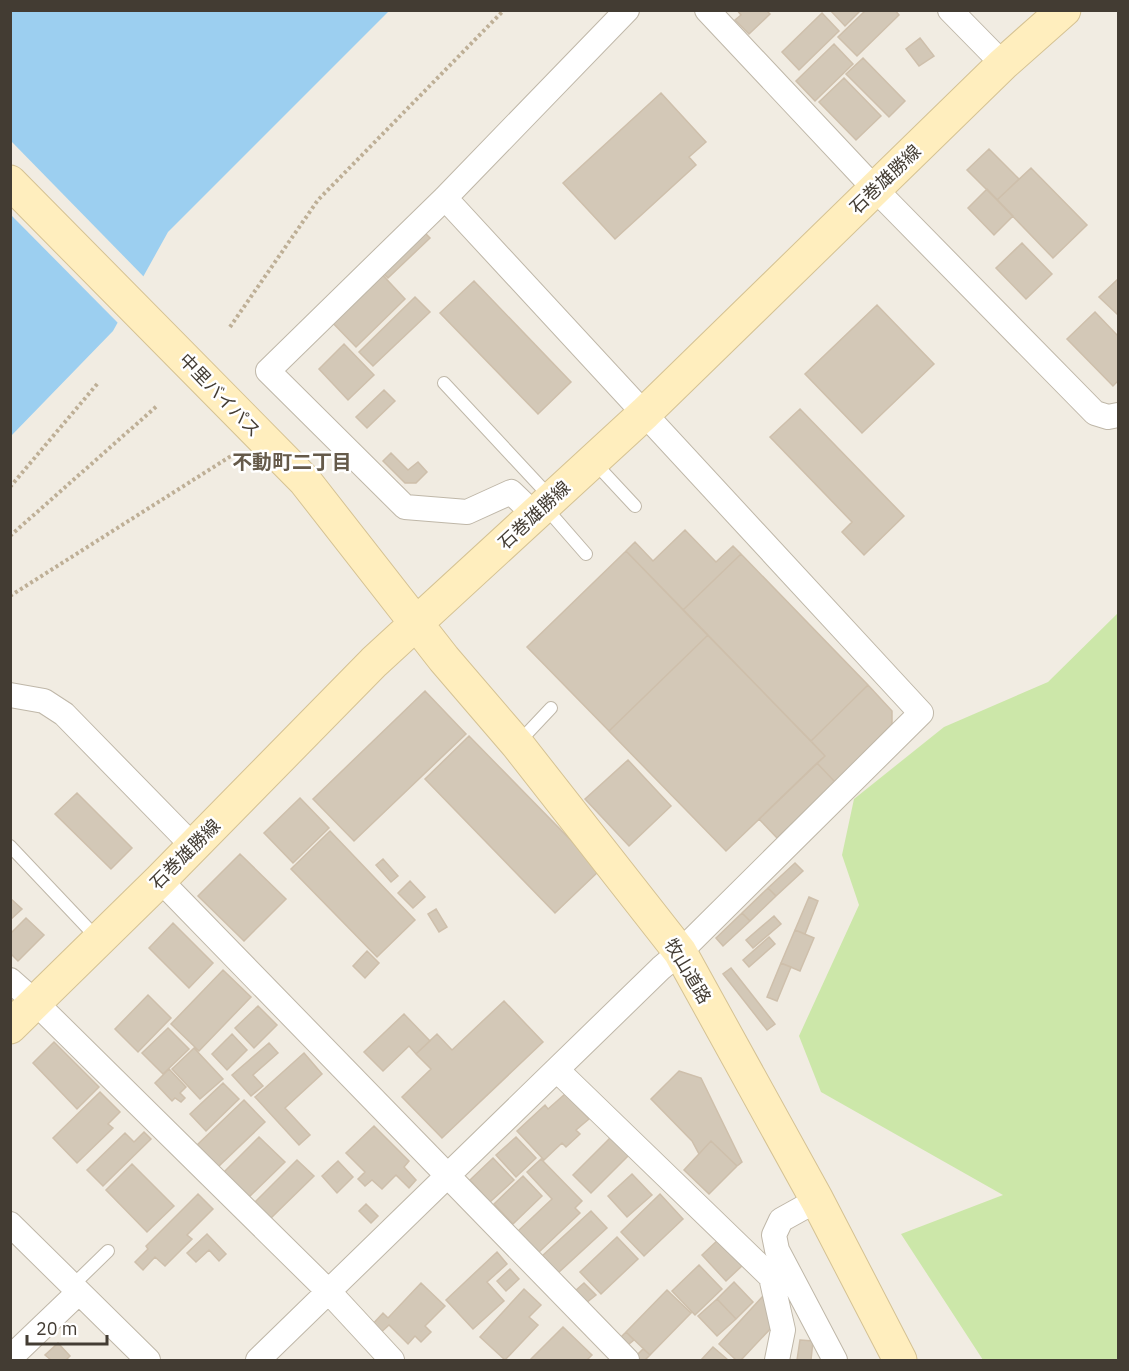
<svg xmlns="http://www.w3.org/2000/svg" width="1129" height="1371" font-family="'IBM Plex Sans','Noto Sans JP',sans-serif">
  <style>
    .green { fill: #cce7a9 }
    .water { fill: #9ccff0 }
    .pier { fill: #f1ece2 }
    .building { fill: #d3c8b7; stroke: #cebfab; stroke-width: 1.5 }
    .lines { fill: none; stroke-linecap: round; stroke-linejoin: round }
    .lane-casing { stroke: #bfb7a8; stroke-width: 14 }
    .street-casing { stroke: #bfb7a8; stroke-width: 26 }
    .secondary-casing { stroke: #d5c293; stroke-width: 35 }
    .path { stroke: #beaf96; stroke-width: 4; stroke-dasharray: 3 3; stroke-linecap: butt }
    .lane { stroke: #fff; stroke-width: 12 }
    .street { stroke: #fff; stroke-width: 24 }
    .secondary { stroke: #ffeebe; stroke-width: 33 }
    .labels { text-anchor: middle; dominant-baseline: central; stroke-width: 5; stroke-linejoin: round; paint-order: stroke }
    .street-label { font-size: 18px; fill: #433c33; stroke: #fff }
    .neighbourhood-label { font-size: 20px; font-weight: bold; fill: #655a4a; stroke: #fff }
  </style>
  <rect width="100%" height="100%" fill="#f1ece2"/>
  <!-- green -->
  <path class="green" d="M 1118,613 L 1118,1360 L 983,1360 L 901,1234 L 1003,1195 L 821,1092 L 799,1036 L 859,905 L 842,855 L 854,799 L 944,727 L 1048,682 Z"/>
  <!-- water -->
  <path class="water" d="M 11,11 L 389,11 L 168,232 L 113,331 L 11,436 Z"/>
  <!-- pier -->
  <path class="pier" d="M 11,141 L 146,279 L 120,325 L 11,215 Z"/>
  <!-- building -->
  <path class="building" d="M 737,10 L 766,10 L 770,14 L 749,34 L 735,20 L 741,15 Z
    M 830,10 L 861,10 L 845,26 Z
    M 866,10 L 895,10 L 899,15 L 857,56 L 838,37 Z
    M 822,13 L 839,31 L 799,70 L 782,52 Z
    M 920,38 L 934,56 L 919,66 L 906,49 Z
    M 834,44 L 853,64 L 815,101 L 796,81 Z
    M 863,58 L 905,101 L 889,117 L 846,74 Z
    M 844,78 L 881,116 L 856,140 L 819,102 Z
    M 661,93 L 706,142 L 689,157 L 696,165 L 615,239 L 563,183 Z
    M 989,149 L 1019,179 L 997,200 L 967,170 Z
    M 1031,168 L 1087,225 L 1053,258 L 997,200 Z
    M 987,189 L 1013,216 L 994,235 L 968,208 Z
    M 421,229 L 430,238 L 388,278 L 379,269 Z
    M 1022,243 L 1052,274 L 1026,299 L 996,268 Z
    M 378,270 L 405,299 L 356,347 L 328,318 Z
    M 1118,279 L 1118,313 L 1117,314 L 1099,297 Z
    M 474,281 L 571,382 L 538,414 L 440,313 Z
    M 415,297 L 430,312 L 373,366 L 359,352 Z
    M 877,305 L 934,364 L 862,433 L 805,374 Z
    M 1095,312 L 1118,336 L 1118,381 L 1113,386 L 1067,339 Z
    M 344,344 L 374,375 L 348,400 L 319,369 Z
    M 384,390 L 395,401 L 367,428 L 356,417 Z
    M 800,409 L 904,516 L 864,555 L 842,532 L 852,522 L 770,437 Z
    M 391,453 L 408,470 L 418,462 L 427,472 L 416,483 L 405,483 L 383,461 Z
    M 685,530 L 716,562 L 733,546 L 741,554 L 683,610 L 626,551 L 635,542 L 653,561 Z
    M 626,551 L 708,635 L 609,731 L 527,647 Z
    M 741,554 L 868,685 L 811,741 L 683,610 Z
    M 708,635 L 825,756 L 726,851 L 609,731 Z
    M 868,685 L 892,711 L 892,724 L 835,782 L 817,763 L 825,756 L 811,741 Z
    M 425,691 L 466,734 L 354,841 L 313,799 Z
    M 469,736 L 600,870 L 555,913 L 425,779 Z
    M 628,760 L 671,806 L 629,846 L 585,799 Z
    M 817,763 L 835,782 L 777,838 L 759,819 Z
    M 77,793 L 132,848 L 111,869 L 55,814 Z
    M 300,798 L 329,828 L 293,863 L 264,833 Z
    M 330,831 L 415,920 L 377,957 L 291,869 Z
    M 240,854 L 286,899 L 244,941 L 198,896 Z
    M 383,859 L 398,876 L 391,882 L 376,865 Z
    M 795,863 L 803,871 L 776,896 L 768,888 Z
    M 410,881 L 425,897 L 413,908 L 398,893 Z
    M 768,888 L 776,896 L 750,921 L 742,913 Z
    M 809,897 L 818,901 L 805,934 L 795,930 Z
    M 10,898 L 22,909 L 10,920 Z
    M 436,909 L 447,927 L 439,932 L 428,914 Z
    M 742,913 L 750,921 L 723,946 L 716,938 Z
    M 774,916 L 781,924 L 753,948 L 746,940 Z
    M 26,918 L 44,935 L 18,961 L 10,953 L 10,934 Z
    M 173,923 L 213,963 L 189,988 L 149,948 Z
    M 795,930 L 814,938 L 800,971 L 781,963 Z
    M 769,937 L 775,944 L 749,967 L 743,960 Z
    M 367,951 L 379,963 L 365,978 L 353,966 Z
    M 781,963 L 791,967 L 777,1001 L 767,997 Z
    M 731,968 L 775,1024 L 767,1030 L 723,974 Z
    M 223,970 L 251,997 L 199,1051 L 171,1024 Z
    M 148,995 L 171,1018 L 138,1052 L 115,1029 Z
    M 504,1001 L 543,1042 L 442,1138 L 402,1097 L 431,1069 L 416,1054 L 437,1034 L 452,1050 Z
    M 258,1006 L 277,1025 L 254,1048 L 235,1028 Z
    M 404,1014 L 430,1041 L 416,1054 L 409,1046 L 383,1071 L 364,1052 Z
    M 168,1028 L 189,1049 L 163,1074 L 142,1053 Z
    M 232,1034 L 247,1050 L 227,1070 L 212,1054 Z
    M 54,1042 L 99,1087 L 77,1109 L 33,1063 Z
    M 269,1043 L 278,1053 L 253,1075 L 263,1086 L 251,1096 L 232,1075 Z
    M 194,1048 L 223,1079 L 200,1099 L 172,1069 Z
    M 304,1053 L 322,1074 L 285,1108 L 310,1135 L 299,1145 L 255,1097 Z
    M 169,1069 L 186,1087 L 180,1093 L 185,1098 L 181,1102 L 175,1098 L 172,1101 L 155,1083 Z
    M 679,1071 L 701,1078 L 742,1162 L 737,1166 L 711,1141 L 699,1154 L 692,1141 L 651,1099 Z
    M 223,1083 L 239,1099 L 206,1131 L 190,1114 Z
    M 100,1092 L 120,1112 L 108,1124 L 113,1128 L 77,1163 L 53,1138 Z
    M 565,1094 L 589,1119 L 576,1130 L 580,1134 L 566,1147 L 562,1143 L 544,1160 L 517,1131 L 545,1105 L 548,1109 Z
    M 244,1100 L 265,1122 L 218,1167 L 197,1145 Z
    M 374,1126 L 409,1161 L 404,1167 L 416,1180 L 409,1188 L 396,1175 L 382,1189 L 372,1180 L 365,1186 L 358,1179 L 365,1172 L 346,1153 Z
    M 144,1132 L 151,1139 L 103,1186 L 87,1170 L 125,1133 L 134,1142 Z
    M 613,1135 L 631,1153 L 591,1193 L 573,1175 Z
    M 259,1137 L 285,1162 L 247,1199 L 222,1174 Z
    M 516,1137 L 536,1158 L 516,1177 L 496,1155 Z
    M 711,1141 L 737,1166 L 709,1194 L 684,1170 Z
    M 493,1158 L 514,1180 L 490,1202 L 470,1180 Z
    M 541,1159 L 582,1201 L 575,1208 L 580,1213 L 538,1253 L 517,1232 L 552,1199 L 527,1172 Z
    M 297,1160 L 314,1176 L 269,1220 L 253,1204 Z
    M 338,1161 L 353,1177 L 337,1193 L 322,1176 Z
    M 132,1164 L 174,1206 L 147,1232 L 106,1190 Z
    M 632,1174 L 652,1195 L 627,1217 L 608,1196 Z
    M 523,1176 L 542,1196 L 513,1224 L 494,1204 Z
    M 198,1194 L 213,1209 L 187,1235 L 192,1239 L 165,1266 L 155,1257 L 143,1270 L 135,1262 L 148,1249 L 146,1246 Z
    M 660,1194 L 683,1219 L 644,1256 L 621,1232 Z
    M 366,1204 L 378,1216 L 371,1223 L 359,1211 Z
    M 591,1211 L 607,1228 L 558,1273 L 542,1256 Z
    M 207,1234 L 226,1254 L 219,1261 L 209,1250 L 196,1262 L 187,1253 Z
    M 617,1237 L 638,1259 L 601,1294 L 580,1272 Z
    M 720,1238 L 744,1264 L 726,1281 L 702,1255 Z
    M 497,1252 L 507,1264 L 487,1282 L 504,1301 L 473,1329 L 446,1300 Z
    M 699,1265 L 722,1289 L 695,1315 L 672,1291 Z
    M 510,1269 L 519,1279 L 506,1291 L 497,1281 Z
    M 734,1282 L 753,1302 L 736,1319 L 717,1299 Z
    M 421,1283 L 445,1306 L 425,1326 L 431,1332 L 421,1342 L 415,1336 L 408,1344 L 389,1325 L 378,1335 L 370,1327 L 383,1313 L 388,1318 Z
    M 584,1283 L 596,1295 L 586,1303 L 575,1291 Z
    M 524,1289 L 541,1305 L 529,1317 L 538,1325 L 505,1360 L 480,1337 Z
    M 667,1290 L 691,1313 L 650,1355 L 626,1332 Z
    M 763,1296 L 772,1327 L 741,1360 L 736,1360 L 719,1344 Z
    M 717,1299 L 736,1319 L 717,1336 L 698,1316 Z
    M 563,1327 L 592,1355 L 587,1360 L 530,1360 Z
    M 626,1332 L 634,1340 L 624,1348 L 617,1341 Z
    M 800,1340 L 813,1341 L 811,1360 L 797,1360 Z
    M 58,1343 L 70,1356 L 66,1360 L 51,1360 L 45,1355 Z
    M 713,1347 L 728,1360 L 701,1360 Z
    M 643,1349 L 650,1355 L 645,1360 L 637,1360 L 634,1358 Z"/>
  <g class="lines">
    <defs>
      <path id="lane" d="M 444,383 L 552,499
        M 593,461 L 635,506
        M 545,507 L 586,554
        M 518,743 L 551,708
        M 10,846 L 98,939
        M 72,1286 L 108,1251"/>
      <path id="street" d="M 707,10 L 875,189 L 1095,413 L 1108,417 L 1118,415
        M 950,10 L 1003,64
        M 535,515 L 511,492 L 467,512 L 405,507 L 268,371 L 445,198 L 627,10
        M 10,695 L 44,701 L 64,714 L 193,846
        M 160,880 L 627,1360
        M 10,980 L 36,1003 L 330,1293 L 392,1360
        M 557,1070 L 771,1277 L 783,1330 L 777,1360
        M 817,1200 L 781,1220 L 774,1235 L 777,1250 L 835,1360
        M 10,1224 L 148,1360
        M 10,1358 L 79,1292
        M 258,1360 L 661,968 L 680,952 L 921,713 L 445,198"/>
      <path id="secondary" d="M 10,182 L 305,481 L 444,659 L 517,744 L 680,952 L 817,1200 L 900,1360
        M 10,1027 L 160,880 L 374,662 L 645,413 L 1003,64 L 1064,10"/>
    </defs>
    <!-- lane casing -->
    <use href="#lane" class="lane-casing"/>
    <!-- street casing -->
    <use href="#street" class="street-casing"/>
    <!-- secondary casing -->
    <use href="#secondary" class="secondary-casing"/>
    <!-- path -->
    <path class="path" d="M 230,327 L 318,200 L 504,10
      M 10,487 L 98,383
      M 10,536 L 158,405
      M 10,596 L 231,456"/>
    <!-- lane -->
    <use href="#lane" class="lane"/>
    <!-- street -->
    <use href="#street" class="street"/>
    <!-- secondary -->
    <use href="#secondary" class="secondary"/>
  </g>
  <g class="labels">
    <!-- street labels -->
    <g class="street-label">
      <text transform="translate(885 179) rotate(-44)">石巻雄勝線</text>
      <text transform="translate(220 395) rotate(46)">中里バイパス</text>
      <text transform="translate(534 515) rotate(-43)">石巻雄勝線</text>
      <text transform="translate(185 854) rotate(-45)">石巻雄勝線</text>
      <text transform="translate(688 971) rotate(59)">牧山道路</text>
    </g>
    <!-- neighbourhood labels -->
    <g class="neighbourhood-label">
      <text x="292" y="461">不動町二丁目</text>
    </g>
  </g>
  <!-- border -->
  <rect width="1129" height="1371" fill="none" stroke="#433c33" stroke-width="24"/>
  <!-- scale -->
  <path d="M27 1335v9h80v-9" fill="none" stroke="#433c33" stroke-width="3"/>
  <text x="36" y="1335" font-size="18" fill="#433c33" stroke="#ffffff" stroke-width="4.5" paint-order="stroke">20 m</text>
</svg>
